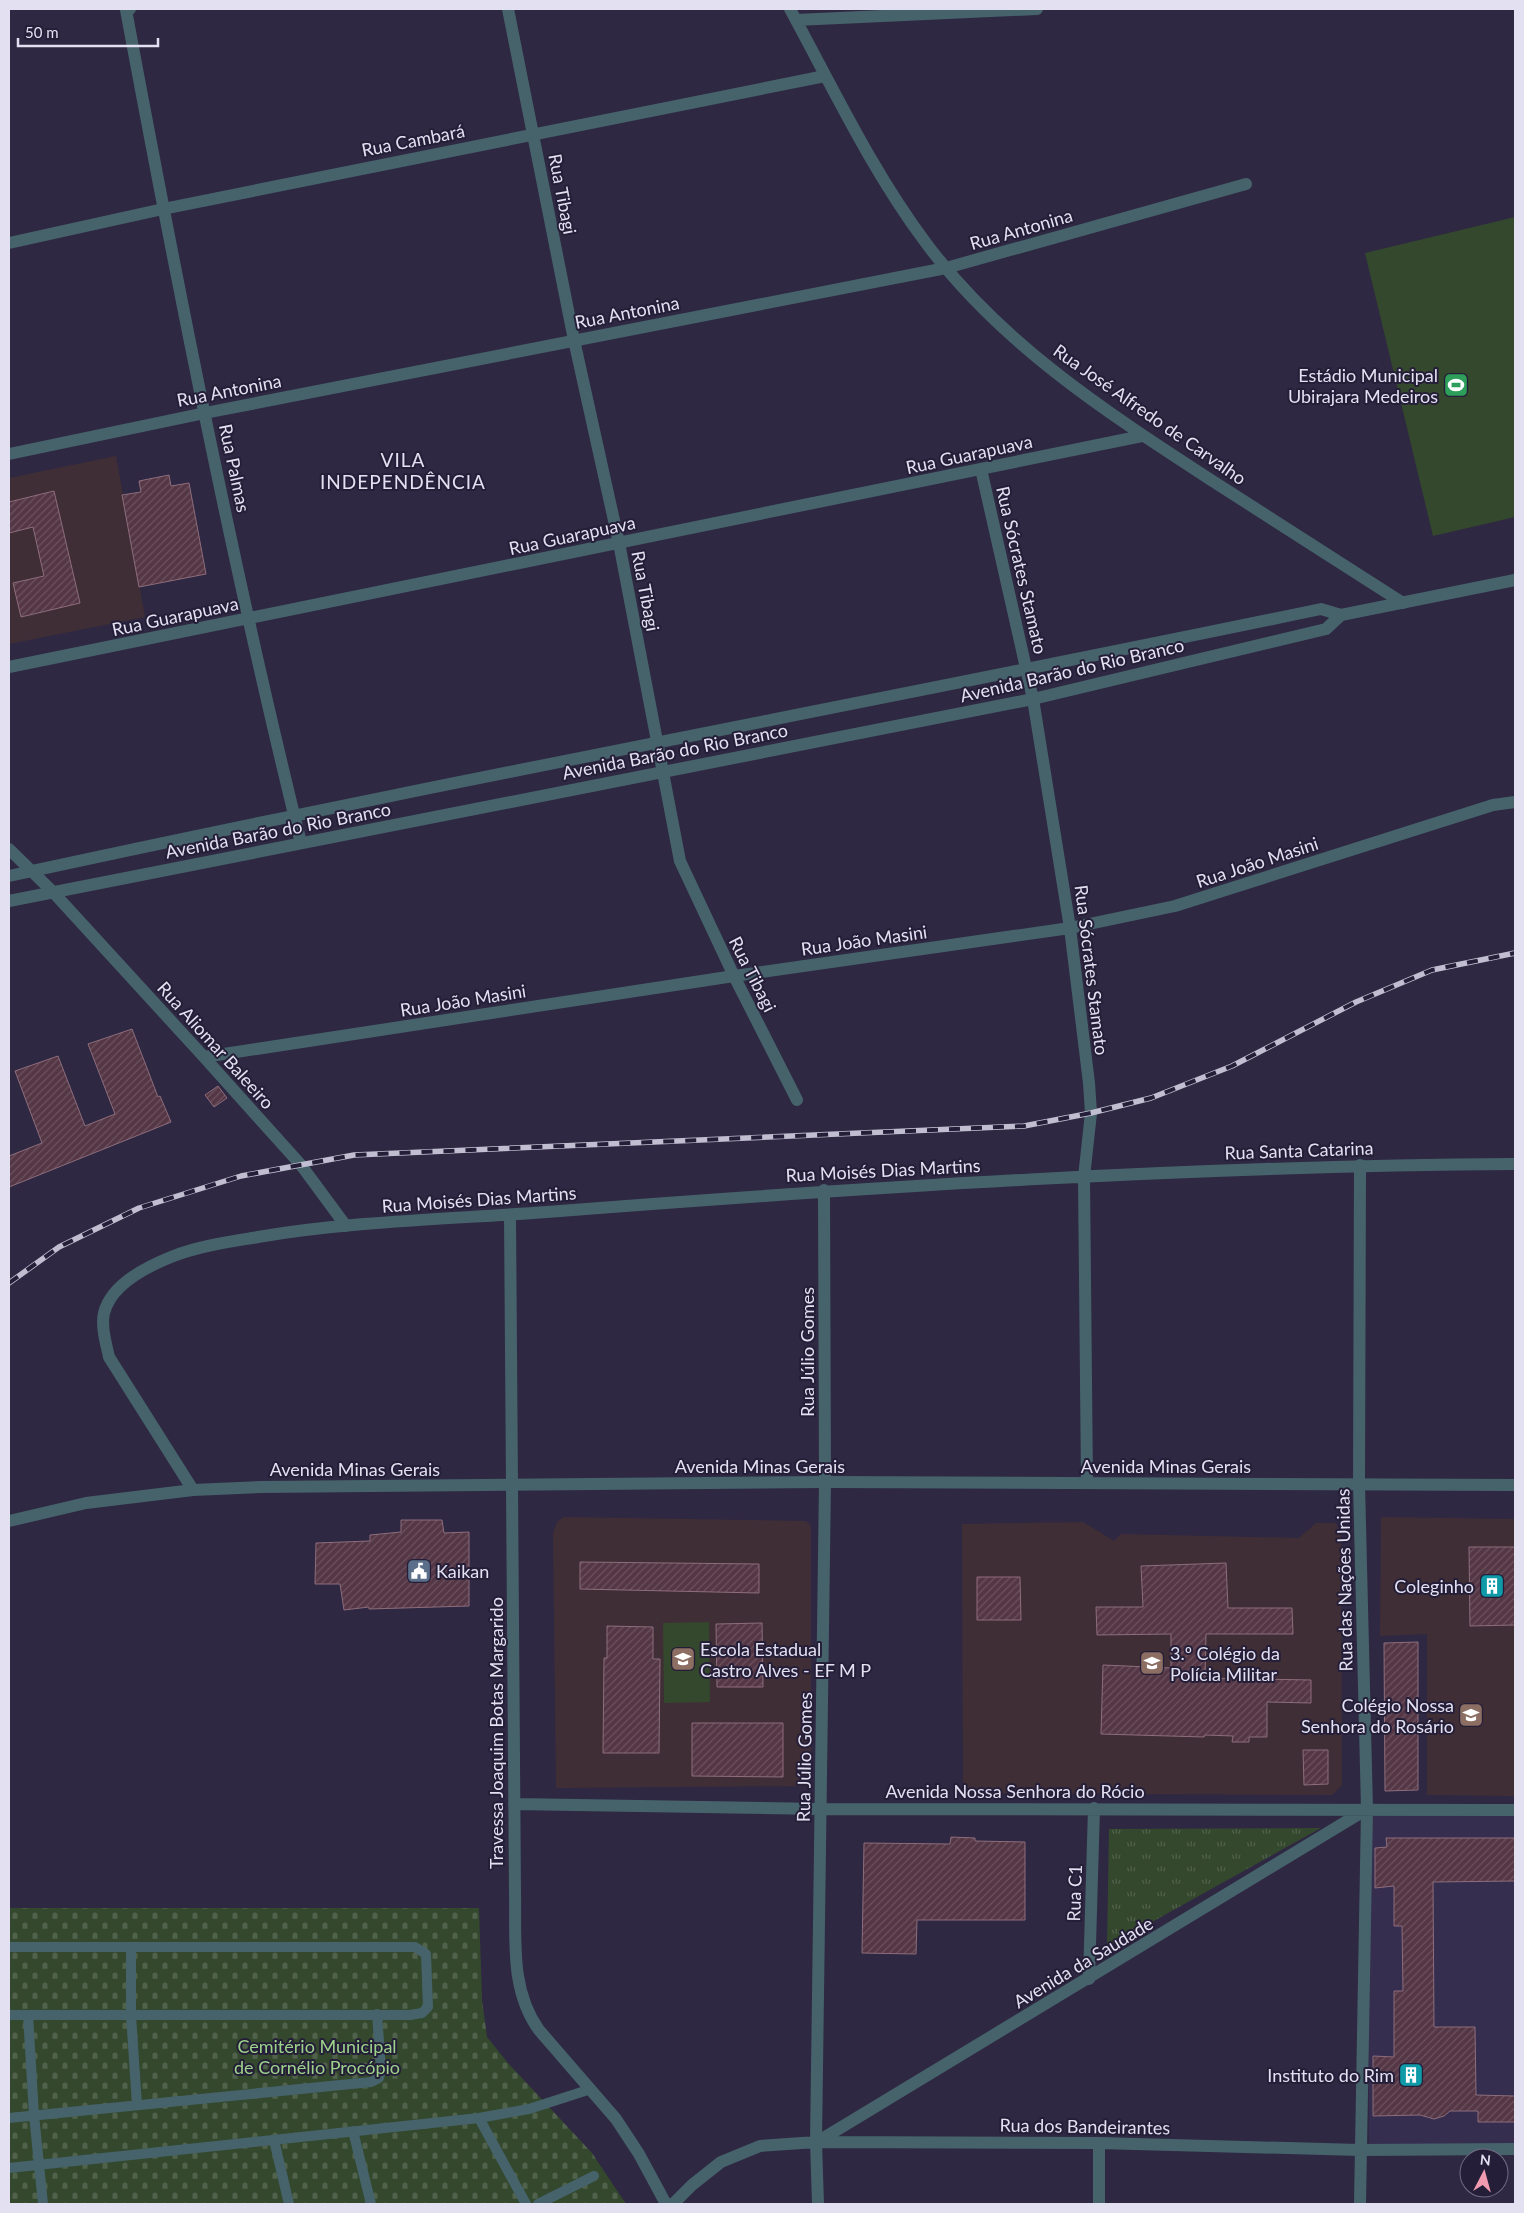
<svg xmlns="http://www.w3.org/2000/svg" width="1524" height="2213" font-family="Lato,sans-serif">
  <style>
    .education { fill: #402e36 }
    .built { fill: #352e4f }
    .cemetery { fill: url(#cemetery-stones) }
    .park { fill: url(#park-tufts) }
    .pitch { fill: #34482d }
    .building { fill: url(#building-hatch); stroke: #8e6d7c }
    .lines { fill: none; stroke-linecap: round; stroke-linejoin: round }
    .service { stroke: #46636c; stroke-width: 10 }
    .minor { stroke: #46636c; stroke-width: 12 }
    .tertiary { stroke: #46636c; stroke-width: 12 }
    .rail-casing { stroke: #c2bed1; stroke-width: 5.5 }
    .rail { stroke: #241e38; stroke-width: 4; stroke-dasharray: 11; stroke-linecap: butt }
    .labels { text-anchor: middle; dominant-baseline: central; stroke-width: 4; stroke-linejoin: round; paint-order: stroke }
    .street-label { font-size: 18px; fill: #e3e0f1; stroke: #241e38 }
    .poi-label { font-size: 18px; fill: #e3e0f1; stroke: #241e38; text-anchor: end }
    .park-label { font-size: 18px; fill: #9dd28c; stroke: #241e38 }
    .neighbourhood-label { font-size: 19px; letter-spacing: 1px; fill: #e3e0f1; stroke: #241e38 }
  </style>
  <defs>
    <pattern id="cemetery-stones" width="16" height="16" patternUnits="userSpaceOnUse" patternTransform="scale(1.25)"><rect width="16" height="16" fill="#34482d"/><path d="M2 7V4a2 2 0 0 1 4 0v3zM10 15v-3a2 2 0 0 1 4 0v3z" fill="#51624c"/></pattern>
    <pattern id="park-tufts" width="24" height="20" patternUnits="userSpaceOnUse" patternTransform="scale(1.25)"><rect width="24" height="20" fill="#34482d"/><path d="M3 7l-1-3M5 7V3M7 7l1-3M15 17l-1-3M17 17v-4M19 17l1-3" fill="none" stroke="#51624c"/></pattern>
    <pattern id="building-hatch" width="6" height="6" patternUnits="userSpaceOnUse" patternTransform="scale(1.25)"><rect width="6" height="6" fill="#543645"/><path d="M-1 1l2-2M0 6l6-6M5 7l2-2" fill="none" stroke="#6c5360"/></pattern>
  </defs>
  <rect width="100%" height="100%" fill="#2e2842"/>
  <!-- education -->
  <path class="education" d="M 116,456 L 145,617 L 9,644 L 9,478 Z
    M 564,1517 L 806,1521 L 811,1526 L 811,1786 L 556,1788 L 553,1533 L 557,1522 Z
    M 1381,1517 L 1515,1519 L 1515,1796 L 1427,1795 L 1427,1634 L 1380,1636 Z
    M 1083,1522 L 1114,1541 L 1121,1534 L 1299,1538 L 1316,1523 L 1335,1523 L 1341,1532 L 1342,1785 L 1332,1795 L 963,1793 L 962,1524 Z"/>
  <!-- built -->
  <path class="built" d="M 1367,1810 L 1515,1813 L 1515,2144 L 1369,2144 Z"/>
  <!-- cemetery -->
  <path class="cemetery" d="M 9,1908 L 479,1908 L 482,2000 L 487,2037 L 508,2063 L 592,2153 L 626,2204 L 9,2204 Z"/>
  <!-- park -->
  <path class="park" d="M 1321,1828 L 1107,1947 L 1109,1829 Z"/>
  <!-- pitch -->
  <path class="pitch" d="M 1515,217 L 1515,517 L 1433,536 L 1365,253 Z
    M 709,1622 L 710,1702 L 664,1703 L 663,1623 Z"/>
  <!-- building -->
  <path class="building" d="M 169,475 L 171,486 L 189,483 L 206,574 L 139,587 L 122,495 L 141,492 L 139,481 Z
    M 54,491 L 80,603 L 21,617 L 13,583 L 44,576 L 33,527 L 9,533 L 9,502 Z
    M 132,1029 L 158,1097 L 160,1096 L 171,1122 L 9,1187 L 9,1156 L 42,1143 L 15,1071 L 58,1056 L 85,1126 L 115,1114 L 88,1044 Z
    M 218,1086 L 227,1098 L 214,1107 L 205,1095 Z
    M 401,1520 L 442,1520 L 444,1533 L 469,1532 L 469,1606 L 369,1609 L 369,1607 L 344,1610 L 340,1584 L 315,1584 L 316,1543 L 370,1541 L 370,1535 L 401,1532 Z
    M 1469,1547 L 1515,1547 L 1515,1625 L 1470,1626 Z
    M 580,1562 L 759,1564 L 759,1593 L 580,1589 Z
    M 1226,1563 L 1228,1608 L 1292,1608 L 1293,1634 L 1206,1634 L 1205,1678 L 1311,1680 L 1311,1703 L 1267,1702 L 1267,1737 L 1249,1737 L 1249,1742 L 1232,1742 L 1233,1736 L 1205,1735 L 1204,1737 L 1101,1734 L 1103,1665 L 1171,1668 L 1171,1634 L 1097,1635 L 1096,1607 L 1143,1607 L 1141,1566 Z
    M 977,1577 L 1020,1577 L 1021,1620 L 977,1620 Z
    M 762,1623 L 763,1687 L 717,1687 L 716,1624 Z
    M 607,1626 L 653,1627 L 653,1659 L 660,1659 L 659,1753 L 603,1753 L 604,1658 L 607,1658 Z
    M 1418,1642 L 1418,1790 L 1385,1791 L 1384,1643 Z
    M 692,1723 L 783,1723 L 783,1777 L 692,1776 Z
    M 1303,1750 L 1328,1750 L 1328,1784 L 1304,1785 Z
    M 951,1837 L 975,1838 L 975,1841 L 1025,1842 L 1025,1920 L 917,1920 L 916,1954 L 862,1953 L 864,1843 L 950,1844 Z
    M 1386,1838 L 1515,1838 L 1515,1881 L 1433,1882 L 1434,2027 L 1475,2027 L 1476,2095 L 1515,2096 L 1515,2122 L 1478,2122 L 1478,2111 L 1450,2111 L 1444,2116 L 1434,2119 L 1420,2115 L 1373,2116 L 1373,2056 L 1394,2057 L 1394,1991 L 1403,1991 L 1402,1926 L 1394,1926 L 1394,1886 L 1375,1888 L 1375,1848 L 1387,1847 Z"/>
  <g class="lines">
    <!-- service -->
    <path class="service" d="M 9,1947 L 415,1947 L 426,1954 L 428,2007 L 422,2013 L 410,2015 L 9,2015
      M 131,1947 L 131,2015 L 137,2105
      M 28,2015 L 34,2115 L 43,2204
      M 9,2118 L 371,2082 L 379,2078 L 381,2069 L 377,2014
      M 479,2118 L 526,2204
      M 353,2131 L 371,2204
      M 274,2140 L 289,2204
      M 9,2168 L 479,2118 L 529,2109 L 591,2089
      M 538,2204 L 594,2176"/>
    <!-- minor -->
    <path class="minor" d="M 130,9 L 126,10 C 178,289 233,568 301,843
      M 508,9 L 574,340 L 619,543 L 680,861 L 734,976 L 797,1100
      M 790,9 C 833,88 872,171 926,243 C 1001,344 1108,413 1211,480 C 1275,521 1339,562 1403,603
      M 796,20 L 1037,9
      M 9,243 L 163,209 L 825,76
      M 9,454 L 205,413 L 946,268 L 1246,184
      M 981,469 L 1033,699 L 1070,928 L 1089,1083 L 1091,1113 L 1084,1177 L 1087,1483
      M 9,667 L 1142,436
      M 9,849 L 53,892 L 204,1057 L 301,1165 L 346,1226
      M 204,1057 L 734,976 L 1070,928 L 1175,906 L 1493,805 L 1515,802
      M 510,1215 L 515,1893 C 516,1940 510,1990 539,2030 L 616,2119 L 639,2154 L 666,2204
      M 193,1490 L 109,1357 C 106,1343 101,1327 104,1313 C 111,1285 146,1267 171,1257 C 198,1246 229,1242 258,1237 C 353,1221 451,1219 547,1212 C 869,1187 1192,1166 1515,1164
      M 514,1804 L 821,1809 L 1515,1810
      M 1089,1979 L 1094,1808
      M 817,2142 L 1367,1809
      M 1099,2143 L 1099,2204
      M 673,2204 L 692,2185 L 721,2162 L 760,2146 L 816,2142 L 1099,2143 L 1360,2150 L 1515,2149
      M 818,2204 L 816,2142 L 825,1482 L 824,1190
      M 1360,2204 L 1367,1809 L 1359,1484 L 1360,1165"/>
    <!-- tertiary -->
    <path class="tertiary" d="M 9,876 C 445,781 884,700 1321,609 L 1341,615 L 1515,580
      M 9,901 L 1033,699 L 1326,629 L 1341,615
      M 9,1521 L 86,1503 L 193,1490 L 260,1487 L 825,1482 L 1515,1485"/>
    <defs>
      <path id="rail" d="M 9,1283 L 59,1247 L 139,1208 L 241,1176 L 354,1155 L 1024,1126 L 1091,1113 L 1151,1098 L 1232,1066 L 1356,1002 L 1432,970 L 1515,953"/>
    </defs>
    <!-- rail casing -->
    <use href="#rail" class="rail-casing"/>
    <!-- rail -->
    <use href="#rail" class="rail"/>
  </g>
  <!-- icons -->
  <defs>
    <symbol id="stadium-square" viewBox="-11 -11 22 22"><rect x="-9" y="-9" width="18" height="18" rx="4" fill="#2e9e5b" stroke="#241e38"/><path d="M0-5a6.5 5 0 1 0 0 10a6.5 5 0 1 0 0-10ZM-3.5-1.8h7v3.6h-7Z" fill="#fff"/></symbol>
    <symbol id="civic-square" viewBox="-11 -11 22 22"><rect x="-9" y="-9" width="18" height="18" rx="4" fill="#5c6f8a" stroke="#241e38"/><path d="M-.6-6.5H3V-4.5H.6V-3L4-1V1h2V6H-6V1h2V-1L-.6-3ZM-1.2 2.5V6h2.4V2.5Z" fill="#fff"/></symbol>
    <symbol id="building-square" viewBox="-11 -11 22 22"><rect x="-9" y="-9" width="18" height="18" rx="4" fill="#0f9aa8" stroke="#241e38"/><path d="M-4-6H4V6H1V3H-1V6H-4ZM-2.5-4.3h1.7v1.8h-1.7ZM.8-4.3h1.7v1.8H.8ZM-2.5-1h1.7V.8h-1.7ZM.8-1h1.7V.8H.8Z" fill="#fff"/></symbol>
    <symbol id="school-square" viewBox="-11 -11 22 22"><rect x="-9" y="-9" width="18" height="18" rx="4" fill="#8d6e63" stroke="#241e38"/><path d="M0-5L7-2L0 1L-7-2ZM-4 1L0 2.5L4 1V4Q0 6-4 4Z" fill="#fff"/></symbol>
  </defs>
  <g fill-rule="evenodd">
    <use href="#stadium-square" x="1442" y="371" width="28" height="28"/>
    <use href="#civic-square" x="405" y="1557" width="28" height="28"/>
    <use href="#building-square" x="1478" y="1572" width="28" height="28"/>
    <use href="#school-square" x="669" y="1645" width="28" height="28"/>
    <use href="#school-square" x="1138" y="1649" width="28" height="28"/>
    <use href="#school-square" x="1457" y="1701" width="28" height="28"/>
    <use href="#building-square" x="1397" y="2061" width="28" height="28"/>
  </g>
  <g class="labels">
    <!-- street labels -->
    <g class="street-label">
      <text transform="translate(413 140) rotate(-11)">Rua Cambará</text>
      <text transform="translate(563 194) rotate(79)">Rua Tibagi</text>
      <text transform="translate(1021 229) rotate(-16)">Rua Antonina</text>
      <text transform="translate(627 312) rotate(-11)">Rua Antonina</text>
      <text transform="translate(229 390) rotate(-11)">Rua Antonina</text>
      <text transform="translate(1150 414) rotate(35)">Rua José Alfredo de Carvalho</text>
      <text transform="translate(969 454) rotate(-12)">Rua Guarapuava</text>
      <text transform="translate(235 468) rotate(78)">Rua Palmas</text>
      <text transform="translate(572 535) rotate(-12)">Rua Guarapuava</text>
      <text transform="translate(1022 570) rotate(77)">Rua Sócrates Stamato</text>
      <text transform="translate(646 591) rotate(79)">Rua Tibagi</text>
      <text transform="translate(175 616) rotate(-12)">Rua Guarapuava</text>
      <text transform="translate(1072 670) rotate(-13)">Avenida Barão do Rio Branco</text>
      <text transform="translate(675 751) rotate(-11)">Avenida Barão do Rio Branco</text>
      <text transform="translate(278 830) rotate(-11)">Avenida Barão do Rio Branco</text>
      <text transform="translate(1257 862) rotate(-18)">Rua João Masini</text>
      <text transform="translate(864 940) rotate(-8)">Rua João Masini</text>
      <text transform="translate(1092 970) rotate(83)">Rua Sócrates Stamato</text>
      <text transform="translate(753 974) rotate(63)">Rua Tibagi</text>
      <text transform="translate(463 1000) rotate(-9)">Rua João Masini</text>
      <text transform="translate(216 1045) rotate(48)">Rua Aliomar Baleeiro</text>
      <text transform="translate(1299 1150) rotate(-2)">Rua Santa Catarina</text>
      <text transform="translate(883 1170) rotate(-3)">Rua Moisés Dias Martins</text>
      <text transform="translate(479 1199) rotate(-4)">Rua Moisés Dias Martins</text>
      <text transform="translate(807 1352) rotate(-90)">Rua Júlio Gomes</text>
      <text x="760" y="1466">Avenida Minas Gerais</text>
      <text x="1166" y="1466">Avenida Minas Gerais</text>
      <text x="355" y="1469">Avenida Minas Gerais</text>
      <text transform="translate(1344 1580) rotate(-91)">Rua das Nações Unidas</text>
      <text transform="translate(496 1733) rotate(-90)">Travessa Joaquim Botas Margarido</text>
      <text transform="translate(804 1757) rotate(-89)">Rua Júlio Gomes</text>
      <text x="1015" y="1791">Avenida Nossa Senhora do Rócio</text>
      <text transform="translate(1074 1893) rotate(-88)">Rua C1</text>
      <text transform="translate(1083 1962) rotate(-31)">Avenida da Saudade</text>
      <text transform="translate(1085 2126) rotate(1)">Rua dos Bandeirantes</text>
    </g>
    <!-- poi labels -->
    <g class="poi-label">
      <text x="1438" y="375">Estádio Municipal<tspan x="1438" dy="21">Ubirajara Medeiros</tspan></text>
      <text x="436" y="1571" text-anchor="start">Kaikan</text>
      <text x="1474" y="1586">Coleginho</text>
      <text x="700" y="1649" text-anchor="start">Escola Estadual<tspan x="700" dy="21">Castro Alves - EF M P</tspan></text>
      <text x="1170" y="1653" text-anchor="start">3.º Colégio da<tspan x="1170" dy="21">Polícia Militar</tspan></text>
      <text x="1454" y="1705">Colégio Nossa<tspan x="1454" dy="21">Senhora do Rosário</tspan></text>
      <text x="1394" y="2075">Instituto do Rim</text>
    </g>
    <!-- park labels -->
    <g class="park-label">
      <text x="317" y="2046">Cemitério Municipal<tspan x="317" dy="21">de Cornélio Procópio</tspan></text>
    </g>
    <!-- neighbourhood labels -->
    <g class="neighbourhood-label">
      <text x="403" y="459">VILA<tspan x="403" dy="22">INDEPENDÊNCIA</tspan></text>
    </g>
  </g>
  <!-- border -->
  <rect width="1524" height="2213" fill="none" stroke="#e3e0f1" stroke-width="20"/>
  <!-- north arrow -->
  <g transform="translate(1484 2173) rotate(6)"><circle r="24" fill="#241e38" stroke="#706c82"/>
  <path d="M0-4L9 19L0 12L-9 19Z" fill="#f19ab0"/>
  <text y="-8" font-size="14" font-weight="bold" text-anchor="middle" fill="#e3e0f1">N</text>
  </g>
  <!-- scale -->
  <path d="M18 38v8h140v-8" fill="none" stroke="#e3e0f1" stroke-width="2.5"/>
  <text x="25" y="38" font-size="15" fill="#e3e0f1" stroke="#241e38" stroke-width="4" paint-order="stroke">50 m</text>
</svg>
